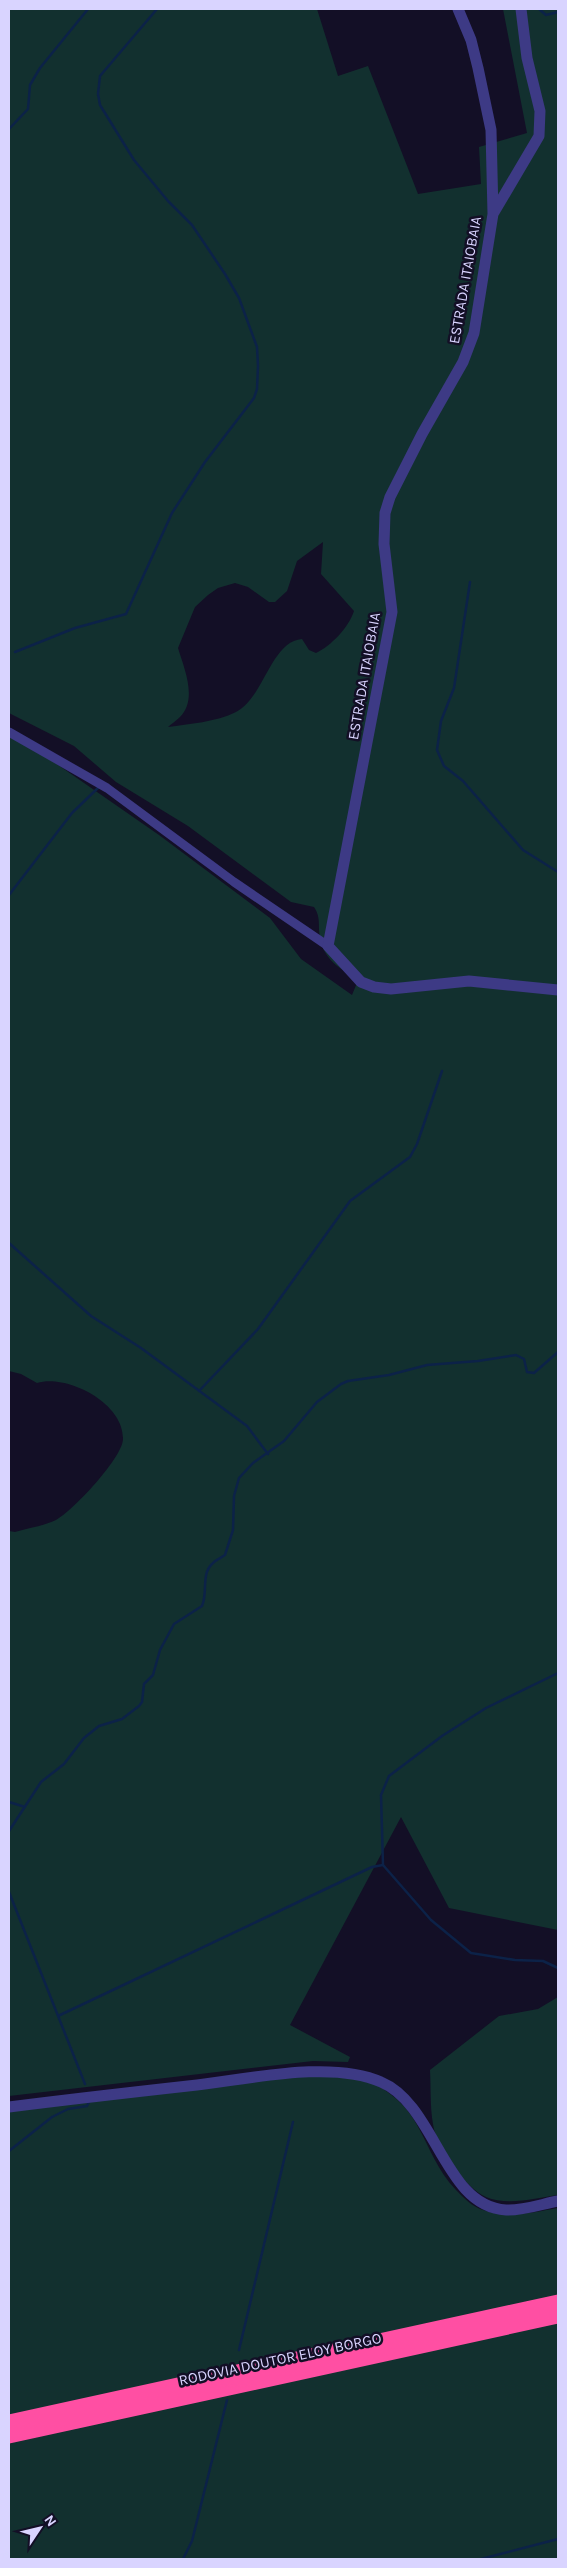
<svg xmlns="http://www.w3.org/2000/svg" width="567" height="2568" font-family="Karla,sans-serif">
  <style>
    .green { fill: #12302f; fill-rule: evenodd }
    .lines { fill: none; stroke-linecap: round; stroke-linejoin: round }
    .stream { stroke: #0c2248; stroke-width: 2.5 }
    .minor { stroke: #3d3a85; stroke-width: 9 }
    .tertiary { stroke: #3d3a85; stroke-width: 11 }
    .motorway { stroke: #ff4fa3; stroke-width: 15 }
    .labels { text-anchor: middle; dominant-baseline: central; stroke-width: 5; stroke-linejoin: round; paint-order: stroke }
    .street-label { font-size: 15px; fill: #d9d4ff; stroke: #130f26 }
  </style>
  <rect width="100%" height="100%" fill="#130f26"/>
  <!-- green -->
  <path class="green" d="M 9,9 L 317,9 L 338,76 L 368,66 L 418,194 L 481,184 L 479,147 L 527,133 L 503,9 L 558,9 L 558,1930 L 449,1908 L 401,1817 L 290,2025 L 350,2057 L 348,2062 L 313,2061 L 9,2096 L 9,1531 L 15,1532 C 28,1528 44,1526 56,1520 C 73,1511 123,1457 123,1439 C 124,1403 67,1374 37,1383 L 21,1374 L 9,1371 L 9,736 L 38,751 L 159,835 L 270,918 L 301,959 L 352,995 L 359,978 C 335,968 321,956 319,930 C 319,921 319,914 314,907 L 291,902 L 188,826 L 116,782 L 74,746 L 9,713 ZM 323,542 L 321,574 L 354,611 C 349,627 331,646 316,653 L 309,650 L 302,639 C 271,641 264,698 236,712 C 216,722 189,724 168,727 C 171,724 176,721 180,717 C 198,699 184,668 178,648 L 195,607 L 208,595 L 218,588 L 235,583 L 248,587 L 269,602 L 275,602 L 287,591 L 297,561 Z
    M 558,1997 L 558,2195 C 537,2198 507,2206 486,2197 C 464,2187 436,2147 433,2124 C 430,2107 431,2088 430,2070 L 499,2016 L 538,2009 Z
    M 314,2074 C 324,2074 335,2073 344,2074 C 374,2079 403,2098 417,2125 C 430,2148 437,2170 456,2190 C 463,2197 472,2207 483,2210 C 506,2219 535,2212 558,2208 L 558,2559 L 9,2559 L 9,2109 Z"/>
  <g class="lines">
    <!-- stream -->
    <path class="stream" d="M 539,9 L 546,15 L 558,12
      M 9,129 L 28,109 L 30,85 L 40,68 L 88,9
      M 470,582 L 454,688 L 441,721 L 437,750 L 444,766 L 463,781 L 523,850 L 558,872
      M 15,652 L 75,628 L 126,614 L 172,513 L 205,462 L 254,398 L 257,389 L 258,366 L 257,347 L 239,298 L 225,274 L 192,225 L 168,201 L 134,160 L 100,105 L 98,94 L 100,76 L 157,9
      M 9,895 L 72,813 L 99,787
      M 9,1243 L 91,1316 L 141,1348 L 247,1426 L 268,1454
      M 199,1391 L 258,1329 L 350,1201 L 410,1157 L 417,1144 L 442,1071
      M 558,1673 L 486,1708 L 442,1736 L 389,1776 L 381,1795 L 383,1865 L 431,1920 L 471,1953 L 515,1960 L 543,1961 L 558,1968
      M 9,1802 L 25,1807
      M 9,1831 L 41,1782 L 64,1764 L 84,1738 L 99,1726 L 122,1719 L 139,1706 L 142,1702 L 144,1684 L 153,1675 L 160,1650 L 174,1624 L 202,1606 C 208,1593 201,1574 212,1564 C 215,1560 221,1558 225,1555 L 233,1530 L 234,1496 L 239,1478 L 253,1463 L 284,1441 L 317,1402 L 341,1384 L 348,1381 L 389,1375 L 427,1365 L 478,1361 L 516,1355 L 524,1359 L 527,1372 L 534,1373 L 558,1352
      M 9,1892 L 85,2084
      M 58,2016 L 372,1867 L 383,1865
      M 9,2151 L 52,2117 L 68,2109 L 87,2106 L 89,2102
      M 239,2350 L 293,2122
      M 183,2559 L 192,2541 L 227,2400
      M 481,2559 L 558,2539"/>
    <!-- minor -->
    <path class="minor" d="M 9,732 L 107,788 L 234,882 L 328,946"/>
    <!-- tertiary -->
    <path class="tertiary" d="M 458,9 L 471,40 L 478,68 L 491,130 L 493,214 L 474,333 L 463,362 L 422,434 L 390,497 L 385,513 L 384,544 L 392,612 L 328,946 L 361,982 L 374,987 L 391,989 L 469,981 L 558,990
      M 493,214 L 539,136 L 540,111 L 527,58 L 521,9
      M 9,2107 C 72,2099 134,2092 197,2085 C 249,2079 332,2060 381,2082 C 436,2105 444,2207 506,2210 C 522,2211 542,2204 558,2201"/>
    <!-- motorway -->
    <path class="motorway" d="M 9,2422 L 558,2302
      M 9,2436 L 558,2316"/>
  </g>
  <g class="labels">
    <!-- street labels -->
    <g class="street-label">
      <text transform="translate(465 280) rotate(-80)">ESTRADA ITAIOBAIA</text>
      <text transform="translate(364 676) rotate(-80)">ESTRADA ITAIOBAIA</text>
      <text transform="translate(280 2359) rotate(-12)">RODOVIA DOUTOR ELOY BORGO</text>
    </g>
  </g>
  <!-- border -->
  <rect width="567" height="2568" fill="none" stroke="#d9d4ff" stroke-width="20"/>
  <!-- north arrow -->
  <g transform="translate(40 2528) rotate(55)" stroke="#130f26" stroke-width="4" paint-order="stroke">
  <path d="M0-4L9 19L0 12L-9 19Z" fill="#d9d4ff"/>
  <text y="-8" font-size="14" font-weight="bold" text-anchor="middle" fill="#d9d4ff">N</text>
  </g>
</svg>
